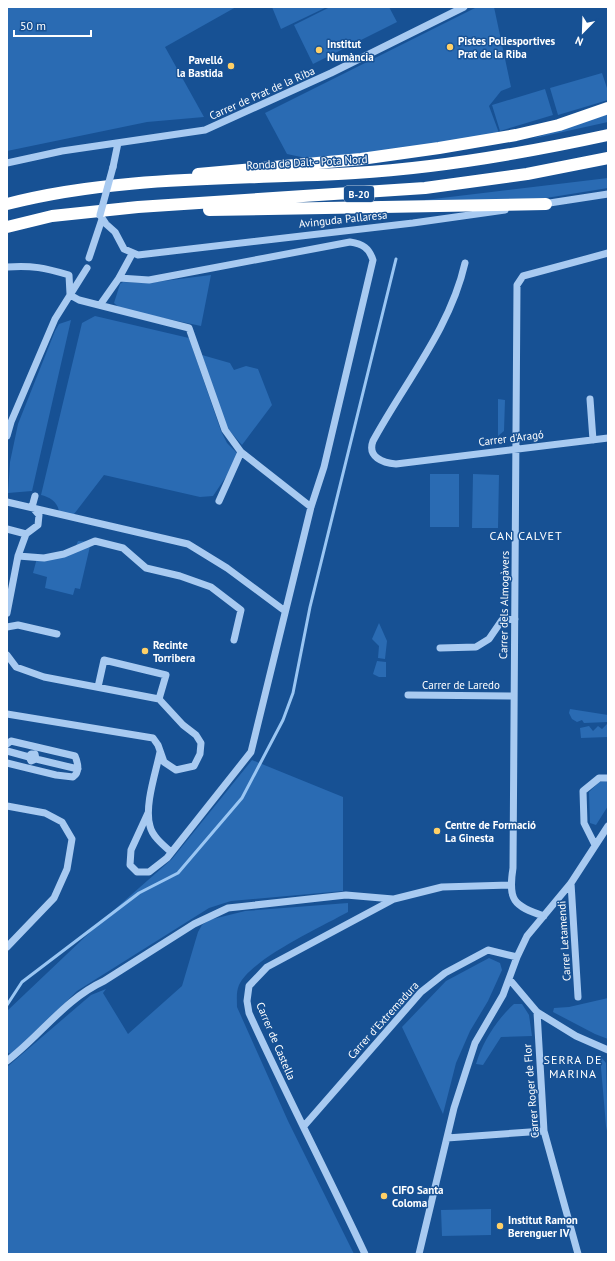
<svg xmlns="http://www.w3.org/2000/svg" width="615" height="1261" font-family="'PT Sans',sans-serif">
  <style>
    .green { fill: #2a6bb3 }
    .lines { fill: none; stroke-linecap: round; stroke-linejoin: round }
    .stream { stroke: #9ac6f3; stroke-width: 3 }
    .minor { stroke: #a8caf1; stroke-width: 7 }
    .highway { stroke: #fff; stroke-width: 12 }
    .minor-bridge { stroke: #a8caf1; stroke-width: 7 }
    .poi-dot { fill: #ffd067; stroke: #175194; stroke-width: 1.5 }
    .labels { text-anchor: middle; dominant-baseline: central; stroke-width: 3; stroke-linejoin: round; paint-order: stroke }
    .shield { fill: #175194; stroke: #b9cbdf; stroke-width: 1 }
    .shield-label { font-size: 10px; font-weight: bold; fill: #fff }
    .poi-label { font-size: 11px; font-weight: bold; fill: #fff; stroke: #175194; text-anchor: start }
    .street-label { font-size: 11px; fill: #fff; stroke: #175194 }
    .neighbourhood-label { font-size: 12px; letter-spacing: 1px; fill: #fff; stroke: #175194 }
  </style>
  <rect width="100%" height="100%" fill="#175194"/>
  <!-- green -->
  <path class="green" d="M 7,7 L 236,7 L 165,47 L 204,117 L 147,122 L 7,151 Z
    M 272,7 L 327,7 L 281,29 Z
    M 330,7 L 389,7 L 397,22 L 313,64 L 294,25 Z
    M 477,7 L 494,7 L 511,87 L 501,91 L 489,106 L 499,133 L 408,150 L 306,158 L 287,154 L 265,113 Z
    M 602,73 L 608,91 L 608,100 L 558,115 L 550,88 Z
    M 545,89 L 553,115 L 500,131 L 492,105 Z
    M 608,114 L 608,122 L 531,139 Z
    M 608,178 L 608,188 L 546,198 L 425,204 L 425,200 Z
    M 211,275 L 201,326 L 121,309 L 114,303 L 120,284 L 123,282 L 148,283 Z
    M 95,316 L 189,338 L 221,431 L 227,443 L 240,456 L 213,496 L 200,497 L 104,475 L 71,518 L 59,513 C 59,503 50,497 41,495 L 82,323 Z
    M 71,320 L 32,491 L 8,493 L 10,462 L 18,424 L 55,331 L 59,324 Z
    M 202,355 L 230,363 L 234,370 L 246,366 L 258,369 L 272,405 L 242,445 L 227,428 Z
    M 498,399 L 505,400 L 504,431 L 498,436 Z
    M 430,474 L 459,474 L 459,527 L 430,527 Z
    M 473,474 L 499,475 L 498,528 L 472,528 Z
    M 78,541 L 91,542 L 80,589 L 75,588 L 73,595 L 45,588 L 47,577 L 33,573 L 37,558 L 73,553 Z
    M 379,623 L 387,641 L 385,659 L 378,658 L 379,646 L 372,639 Z
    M 377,661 L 386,662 L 386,677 L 379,677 L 373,674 Z
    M 570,709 L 608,715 L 608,722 L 584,723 L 582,720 L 577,722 L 572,719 L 569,713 Z
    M 607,724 L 608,737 L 581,738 L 580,728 L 589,726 L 593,731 L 598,726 L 602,729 Z
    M 252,760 L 343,797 L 343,891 L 231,901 L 209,908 L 77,991 L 12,1055 L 7,1052 L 7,1011 L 106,917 L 172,859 Z
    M 608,781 L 608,806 L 596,825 L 590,823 L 589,792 L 599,782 Z
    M 348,903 L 348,912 C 321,927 251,959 239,985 C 236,992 237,1000 237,1007 L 288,1121 L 354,1254 L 7,1254 L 7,1067 L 91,995 L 106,989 L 103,993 L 128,1034 L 182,986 L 198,932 L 202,925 L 209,920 L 245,911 Z
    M 489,958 L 500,963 L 502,970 L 488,1001 L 470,1031 L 456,1063 L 443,1114 L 402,1027 L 446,981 Z
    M 608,998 L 608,1039 L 595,1034 L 553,1012 L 554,1008 L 569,1007 Z
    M 514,1004 L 522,1004 L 529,1015 L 532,1036 L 501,1037 L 483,1065 L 476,1064 C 482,1043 497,1019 514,1004 Z
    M 600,1056 L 606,1063 L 608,1136 L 606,1126 Z
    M 491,1209 L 491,1235 L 442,1236 L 441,1210 Z"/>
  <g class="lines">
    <!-- stream -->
    <path class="stream" d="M 7,1005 L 22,982 L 139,893 L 178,873 L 242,798 L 283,720 L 293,693 L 310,607 L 396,259"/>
    <!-- minor -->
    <path class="minor" d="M 7,163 L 62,151 L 205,130 L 331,73 L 464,7
      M 113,167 L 118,143
      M 543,204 L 608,194
      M 100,215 L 106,224 L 115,232 L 124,249 L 138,255 L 413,223 L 505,210
      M 89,258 L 102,219
      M 465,263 C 450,329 405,382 373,441 C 367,457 383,463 396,464 L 608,438
      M 7,267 C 32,265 45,268 69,275 L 70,294
      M 119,278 L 149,280 L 350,242 C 363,244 369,248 373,260 L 324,467 L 311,507 L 251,752 L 167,858 L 149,872 L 137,872 L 130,865 L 131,850 L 148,813
      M 70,295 L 79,300 L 189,328 L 225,430 L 241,452 L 311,507
      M 100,305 L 119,278 L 132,254
      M 590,399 L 593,440
      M 7,436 L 11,422 L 55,319 L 87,268
      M 219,501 L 241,452
      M 7,502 L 188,544 L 227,568 L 285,611
      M 32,507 L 35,496
      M 7,529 L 26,534
      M 18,556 L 44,558 L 64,554 L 95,541 L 123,548 L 146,568 L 180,576 L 211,587 L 241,610 L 234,640
      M 7,613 L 18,556 L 26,534 L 38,525 L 39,515 L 33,508
      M 7,627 L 18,625 L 57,634
      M 440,648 L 476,647 L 489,639 L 502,620 L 515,619
      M 7,655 L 16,667 L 44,677 L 159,699 L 183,725 L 196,735 L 201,743 L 200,754 L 194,766 L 176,770 L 164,762 L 158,745 L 153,738 L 7,714
      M 98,687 L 104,660 L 166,675 L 159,699
      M 408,695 L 514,696
      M 7,744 L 11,741 L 75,756 C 78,763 80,772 73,777 L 56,775 L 7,763
      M 7,751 L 29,757
      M 160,752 C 156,772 144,806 150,826 C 152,836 163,845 171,852
      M 36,759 L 35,754 L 31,754 L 29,757 L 31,761 L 36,759 L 78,769
      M 7,806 L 45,813 L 62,822 L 72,839 L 67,869 L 54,898 L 7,947
      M 595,845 L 584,823 L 583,791 L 599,778 L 608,778
      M 571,883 L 578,997
      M 544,916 C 513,906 508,900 513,868 L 517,285 L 523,276 L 608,253
      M 510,980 L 537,1012 L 576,1036 L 608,1050
      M 537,1012 L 544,1131 L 578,1254
      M 7,1061 C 41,1035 65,999 104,981 L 194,924 L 228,908 L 346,895 L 393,899
      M 304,1126 L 421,992 L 445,973 L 488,950 L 517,957
      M 447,1138 L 544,1131
      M 365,1254 C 327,1173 286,1094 249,1013 L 247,1001 L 249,986 L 267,967 L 394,899 L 442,887 L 510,885
      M 419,1254 L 454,1108 L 475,1043 L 503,995 L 517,957 L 527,936 L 571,883 L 608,826"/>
    <!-- highway -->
    <path class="highway" d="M 198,174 L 361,159 L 439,148 L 516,135 L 559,125 L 608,108
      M 7,204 C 119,175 240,180 355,173 C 440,168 525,153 608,135
      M 209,210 L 546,204
      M 7,227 L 52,216 L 138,207 L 425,188 L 527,174 L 608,158"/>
    <!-- minor-bridge -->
    <path class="minor-bridge" d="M 100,215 L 113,167"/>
  </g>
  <!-- markers -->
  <g class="poi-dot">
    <circle cx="450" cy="47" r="4"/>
    <circle cx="319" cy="50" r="4"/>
    <circle cx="231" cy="66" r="4"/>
    <circle cx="145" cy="651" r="4"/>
    <circle cx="437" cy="831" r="4"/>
    <circle cx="384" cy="1196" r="4"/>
    <circle cx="500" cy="1226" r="4"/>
  </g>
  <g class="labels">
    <!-- shield labels -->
    <rect class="shield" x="344" y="186" width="30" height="16" rx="3"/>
    <g class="shield-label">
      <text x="359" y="194">B-20</text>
    </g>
    <!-- poi labels -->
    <g class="poi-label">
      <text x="458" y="41">Pistes Poliesportives<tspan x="458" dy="13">Prat de la Riba</tspan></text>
      <text x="327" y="44">Institut<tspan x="327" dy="13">Numància</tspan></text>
      <text x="223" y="60" text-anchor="end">Pavelló<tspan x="223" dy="13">la Bastida</tspan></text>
      <text x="153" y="645">Recinte<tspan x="153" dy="13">Torribera</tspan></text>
      <text x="445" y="825">Centre de Formació<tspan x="445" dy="13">La Ginesta</tspan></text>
      <text x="392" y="1190">CIFO Santa<tspan x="392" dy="13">Coloma</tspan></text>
      <text x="508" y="1220">Institut Ramon<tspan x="508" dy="13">Berenguer IV</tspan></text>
    </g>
    <!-- street labels -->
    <g class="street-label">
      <text transform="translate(262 93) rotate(-24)">Carrer de Prat de la Riba</text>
      <text transform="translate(307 162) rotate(-3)">Ronda de Dalt - Pota Nord</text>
      <text transform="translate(343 219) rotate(-6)">Avinguda Pallaresa</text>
      <text transform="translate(511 438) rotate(-7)">Carrer d'Aragó</text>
      <text transform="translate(504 605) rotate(-89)">Carrer dels Almogàvers</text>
      <text x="461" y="685">Carrer de Laredo</text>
      <text transform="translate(564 941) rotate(-94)">Carrer Letamendi</text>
      <text transform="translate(383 1020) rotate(-48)">Carrer d'Extremadura</text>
      <text transform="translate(276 1041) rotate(67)">Carrer de Castella</text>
      <text transform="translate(531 1091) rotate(-95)">Carrer Roger de Flor</text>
    </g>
    <!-- neighbourhood labels -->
    <g class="neighbourhood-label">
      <text x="526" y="535">CAN CALVET</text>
      <text x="573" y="1059">SERRA DE<tspan x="573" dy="14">MARINA</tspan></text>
    </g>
  </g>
  <!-- border -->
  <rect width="615" height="1261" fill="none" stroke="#ffffff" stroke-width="16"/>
  <!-- north arrow -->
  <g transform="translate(583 32) rotate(203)" stroke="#175194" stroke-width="3" paint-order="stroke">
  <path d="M0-3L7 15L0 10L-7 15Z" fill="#ffffff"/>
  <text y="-6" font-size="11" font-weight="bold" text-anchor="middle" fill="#ffffff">N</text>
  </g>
  <!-- scale -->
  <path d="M14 30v6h77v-6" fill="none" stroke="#ffffff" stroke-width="2"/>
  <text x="20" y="30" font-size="12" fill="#ffffff" stroke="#175194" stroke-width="3" paint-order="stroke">50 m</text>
</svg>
